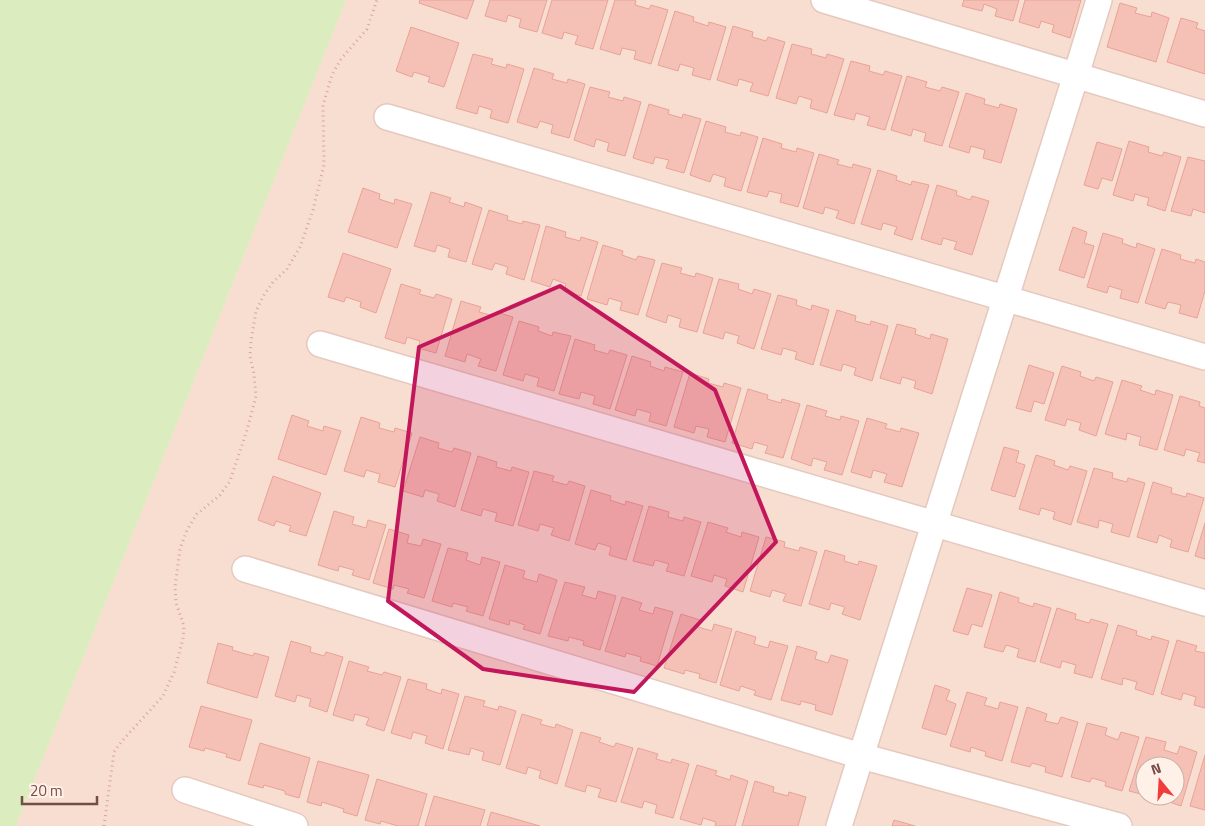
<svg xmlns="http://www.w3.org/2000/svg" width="1205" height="826" font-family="'Titillium Web',sans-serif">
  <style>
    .residential { fill: #f8ded1; fill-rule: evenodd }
    .green { fill: #dbecbe }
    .building { fill: #f5c1b6; stroke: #e9a295 }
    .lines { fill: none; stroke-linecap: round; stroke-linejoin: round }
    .minor-casing { stroke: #e5c8be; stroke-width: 28 }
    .path { stroke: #daa499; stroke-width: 3; stroke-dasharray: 1 4; stroke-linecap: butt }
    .minor { stroke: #fff; stroke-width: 25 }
    .marked { fill: #c2185b; fill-opacity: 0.2; stroke: #c2185b; stroke-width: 4; stroke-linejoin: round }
  </style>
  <rect width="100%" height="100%" fill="#feece0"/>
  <!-- residential -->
  <path class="residential" d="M 346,0 L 1205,0 L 1205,826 L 16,826 ZM 1145,766 L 1175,766 L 1175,796 L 1145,796 Z"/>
  <!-- green -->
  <path class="green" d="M 0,0 L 346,0 L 16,826 L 0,826 Z"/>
  <!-- building -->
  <path class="building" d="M 420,0 L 474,0 L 467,19 L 419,3 Z
    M 490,0 L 547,0 L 537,32 L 519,27 L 521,19 L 508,15 L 506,22 L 485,16 Z
    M 552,0 L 608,0 L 593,49 L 575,44 L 578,36 L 564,32 L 562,39 L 542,33 Z
    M 615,0 L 634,0 L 636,1 L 635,5 L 649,9 L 651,5 L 668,10 L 651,64 L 634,59 L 636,51 L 622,48 L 620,55 L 600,49 Z
    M 964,0 L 1019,0 L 1013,21 L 995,16 L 997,9 L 984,4 L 982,11 L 962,6 Z
    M 1025,0 L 1081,0 L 1070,38 L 1052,32 L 1054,25 L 1041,21 L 1039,28 L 1019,22 Z
    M 1120,3 L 1137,8 L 1135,13 L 1151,17 L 1152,12 L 1169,18 L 1156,62 L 1107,47 Z
    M 675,11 L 694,17 L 693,21 L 708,26 L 709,22 L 726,27 L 710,80 L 692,75 L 694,68 L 680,64 L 678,71 L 658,65 Z
    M 1181,18 L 1198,23 L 1196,28 L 1205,31 L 1205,74 L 1167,62 Z
    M 733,26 L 753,32 L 752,37 L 766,41 L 768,37 L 785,42 L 768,96 L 750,91 L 753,83 L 739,79 L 737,86 L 717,80 Z
    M 411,27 L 459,43 L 444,87 L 428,82 L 430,77 L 414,72 L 412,77 L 396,71 Z
    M 792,44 L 812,49 L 811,54 L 826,58 L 827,54 L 844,59 L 827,113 L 810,108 L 812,100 L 799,96 L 796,104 L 776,98 Z
    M 473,54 L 493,59 L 491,64 L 506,68 L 507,64 L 524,69 L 508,123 L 490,118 L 492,110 L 479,106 L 477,114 L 456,108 Z
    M 851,61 L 870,66 L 869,71 L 883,75 L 885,71 L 902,76 L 885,130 L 867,125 L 870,117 L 856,113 L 854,120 L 834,115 Z
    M 534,68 L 554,74 L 552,79 L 567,83 L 568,79 L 585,84 L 569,138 L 551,133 L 553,125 L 540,121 L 537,128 L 517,122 Z
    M 907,76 L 927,82 L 925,87 L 940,91 L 942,87 L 959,92 L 942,146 L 924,141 L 926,133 L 913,129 L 911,136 L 891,130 Z
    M 590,87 L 610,92 L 608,97 L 623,101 L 624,97 L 641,102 L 625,156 L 607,151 L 609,143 L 596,139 L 594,147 L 574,140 Z
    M 966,93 L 985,99 L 984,104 L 999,108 L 1000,104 L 1017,109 L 1001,163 L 983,158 L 985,150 L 971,146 L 969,153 L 949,147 Z
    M 649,104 L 669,110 L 668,114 L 682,118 L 683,114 L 701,119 L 684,173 L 666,168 L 669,160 L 655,157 L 653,164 L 633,158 Z
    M 706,121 L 726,127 L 725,132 L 740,136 L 741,132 L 758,137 L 741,191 L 724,186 L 726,178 L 713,174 L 710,182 L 690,175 Z
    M 763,138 L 782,144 L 781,148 L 796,152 L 797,148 L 814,153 L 798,207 L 780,202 L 782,194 L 769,191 L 767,197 L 747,192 Z
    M 1129,141 L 1149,147 L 1148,152 L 1162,156 L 1164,152 L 1181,157 L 1165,211 L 1147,205 L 1149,198 L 1135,194 L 1133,201 L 1113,195 Z
    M 1097,142 L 1122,149 L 1112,181 L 1102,178 L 1098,189 L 1084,185 Z
    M 819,154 L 839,160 L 837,164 L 852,168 L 853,164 L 871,169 L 854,224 L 836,218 L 839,211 L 825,207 L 823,214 L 803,208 Z
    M 1188,157 L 1205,161 L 1205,213 L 1193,209 L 1191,216 L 1171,211 Z
    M 878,170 L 897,176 L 896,180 L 911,185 L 912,181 L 929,185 L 912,240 L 894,234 L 897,227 L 883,223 L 881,230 L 861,224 Z
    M 937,185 L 957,191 L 956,195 L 970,200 L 972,196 L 989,201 L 972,255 L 954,249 L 957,242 L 943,238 L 941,245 L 921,239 Z
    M 363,188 L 380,194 L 379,199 L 394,204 L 395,199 L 412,204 L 397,248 L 348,232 Z
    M 431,192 L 451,198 L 449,202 L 464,207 L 465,202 L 482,208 L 466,262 L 448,257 L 450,249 L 437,245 L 435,252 L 414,246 Z
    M 489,210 L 508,216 L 507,220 L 522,224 L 523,221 L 540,225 L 524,280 L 506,274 L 508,267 L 495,263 L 492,270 L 472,264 Z
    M 546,226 L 566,232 L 565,237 L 580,241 L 581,237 L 598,242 L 581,296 L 564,291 L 566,284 L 553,279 L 550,287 L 531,281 Z
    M 1073,227 L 1087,232 L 1084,243 L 1094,246 L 1084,278 L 1059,270 Z
    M 1103,233 L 1123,239 L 1122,243 L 1136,248 L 1137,243 L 1155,249 L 1138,303 L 1120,298 L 1122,290 L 1109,286 L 1107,293 L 1087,287 Z
    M 603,245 L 623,251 L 622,255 L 636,260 L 638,256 L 655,260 L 638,315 L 620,310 L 622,302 L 609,298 L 607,305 L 587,299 Z
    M 1162,249 L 1181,255 L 1180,259 L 1195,263 L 1196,259 L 1205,262 L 1205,291 L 1197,318 L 1179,313 L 1181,305 L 1168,302 L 1165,309 L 1145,303 Z
    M 343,253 L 391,269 L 376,313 L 360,307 L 361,302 L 346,297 L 344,302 L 328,297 Z
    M 662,263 L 682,268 L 680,273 L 695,277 L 696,273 L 713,278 L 697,332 L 679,327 L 681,319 L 668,315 L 666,323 L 646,316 Z
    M 719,279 L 739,284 L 738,289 L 752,294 L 754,289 L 771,294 L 754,349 L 737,343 L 739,336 L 725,332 L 723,339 L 703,333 Z
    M 401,284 L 421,290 L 419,294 L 434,298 L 436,294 L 452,299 L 436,353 L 418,348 L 420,341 L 407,337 L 405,344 L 385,338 Z
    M 778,295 L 797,300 L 796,305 L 811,310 L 812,305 L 829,310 L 813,365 L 795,359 L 797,352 L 783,348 L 781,355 L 761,349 Z
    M 461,301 L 481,307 L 479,312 L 494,316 L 496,312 L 513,317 L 496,371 L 478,366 L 481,359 L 467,354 L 465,362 L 445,356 Z
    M 837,310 L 856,316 L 855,321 L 870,325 L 871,321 L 888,326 L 872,381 L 854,375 L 856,368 L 843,364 L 841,371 L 820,365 Z
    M 519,321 L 539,327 L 538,331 L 552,336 L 553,332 L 571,336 L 554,391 L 537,386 L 539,378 L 525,374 L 523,381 L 503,375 Z
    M 897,324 L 916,329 L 915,334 L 930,339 L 931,334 L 948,339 L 932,394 L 914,388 L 916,381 L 902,377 L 900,384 L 880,378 Z
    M 575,339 L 595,345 L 594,350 L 608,354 L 610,350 L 627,355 L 610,409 L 593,404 L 595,396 L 581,392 L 579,399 L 559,394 Z
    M 632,356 L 651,362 L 650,366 L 664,371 L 665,367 L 683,372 L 666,426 L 649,421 L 651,413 L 637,409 L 635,416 L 615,410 Z
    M 1029,365 L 1054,373 L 1044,404 L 1034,401 L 1031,412 L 1016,408 Z
    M 1062,366 L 1081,372 L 1080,376 L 1094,381 L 1096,377 L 1113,382 L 1096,436 L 1079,430 L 1081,423 L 1067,419 L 1065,426 L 1045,420 Z
    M 690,373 L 709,379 L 708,383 L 723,387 L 724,383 L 741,388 L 725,442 L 707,437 L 709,429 L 696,426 L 694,433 L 674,427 Z
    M 1122,380 L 1142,386 L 1140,390 L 1155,395 L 1156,390 L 1173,395 L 1157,450 L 1139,445 L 1141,437 L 1127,433 L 1126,440 L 1105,434 Z
    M 748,389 L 768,395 L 767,399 L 781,403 L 782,399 L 800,404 L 783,458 L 765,453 L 768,446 L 754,442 L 752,449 L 732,443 Z
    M 1180,396 L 1200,402 L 1199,406 L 1205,408 L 1205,463 L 1197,461 L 1200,453 L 1186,449 L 1184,456 L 1164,450 Z
    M 807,405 L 827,411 L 825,416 L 840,420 L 841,416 L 859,421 L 842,475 L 824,470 L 827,462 L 813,458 L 811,466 L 791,459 Z
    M 292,415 L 309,421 L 307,426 L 323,431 L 324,426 L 341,431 L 326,475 L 278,459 Z
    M 361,417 L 380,423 L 379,428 L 394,432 L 395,428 L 412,433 L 395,487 L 378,482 L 380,474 L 366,470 L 364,477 L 344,471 Z
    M 867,418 L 887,424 L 885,428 L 900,432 L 901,428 L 919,433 L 902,487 L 884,482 L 887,474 L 873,470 L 871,478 L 851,472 Z
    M 420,437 L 439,443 L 438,448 L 452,452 L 454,448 L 471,453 L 455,507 L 437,501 L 439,494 L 425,490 L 423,497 L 403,491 Z
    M 1004,447 L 1019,451 L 1016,462 L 1025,465 L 1015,497 L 991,490 Z
    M 1036,455 L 1055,461 L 1054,465 L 1068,470 L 1070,466 L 1087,471 L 1071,525 L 1053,519 L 1055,512 L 1041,508 L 1039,515 L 1019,509 Z
    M 478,456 L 497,462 L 496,467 L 511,471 L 512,467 L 529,472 L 513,526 L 495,521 L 497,513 L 483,509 L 481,516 L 461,510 Z
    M 1094,468 L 1113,473 L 1112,478 L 1127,482 L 1128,478 L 1145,483 L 1129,537 L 1111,532 L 1113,524 L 1099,520 L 1098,528 L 1077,522 Z
    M 534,471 L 554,476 L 552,481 L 567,485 L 569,481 L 585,486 L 569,541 L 551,535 L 554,528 L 540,524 L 538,531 L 518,525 Z
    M 273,476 L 321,493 L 306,536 L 289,531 L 291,526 L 276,521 L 274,526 L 258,520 Z
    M 1153,482 L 1172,488 L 1171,493 L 1186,497 L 1187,493 L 1204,498 L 1188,552 L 1170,547 L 1172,540 L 1159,535 L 1157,543 L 1137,537 Z
    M 591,490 L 611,496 L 610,500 L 625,505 L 626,501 L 643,506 L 626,560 L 609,555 L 611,547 L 598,543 L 595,550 L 575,544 Z
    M 649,506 L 669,512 L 668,517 L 683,521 L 684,517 L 701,522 L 684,576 L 666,571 L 669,564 L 655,560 L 653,566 L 633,561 Z
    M 334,511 L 354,517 L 352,524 L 366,528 L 368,520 L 386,525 L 369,580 L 352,575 L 354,570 L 339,566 L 338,571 L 318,565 Z
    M 708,522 L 728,528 L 726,532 L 741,537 L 742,532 L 759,537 L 743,592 L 725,586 L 727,579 L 714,575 L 712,582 L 691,576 Z
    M 1205,523 L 1205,559 L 1195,556 Z
    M 389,529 L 409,535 L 407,543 L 421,546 L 423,539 L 441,544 L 424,598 L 407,593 L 409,589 L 394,585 L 393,589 L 373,583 Z
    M 766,537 L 785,542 L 784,547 L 799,551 L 800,547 L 817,552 L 801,606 L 783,601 L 786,594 L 772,590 L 770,597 L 750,591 Z
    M 448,548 L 468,553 L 466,560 L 480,565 L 482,557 L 500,562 L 483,616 L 466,611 L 468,607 L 453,603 L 452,607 L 432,601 Z
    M 825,550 L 845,556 L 844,561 L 858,565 L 859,561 L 877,566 L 860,620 L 842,614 L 845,607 L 831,603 L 829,610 L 809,604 Z
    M 505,565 L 525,571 L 523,578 L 537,582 L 539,574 L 557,580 L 540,634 L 523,629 L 525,625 L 510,620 L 509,625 L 489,619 Z
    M 565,582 L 585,587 L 582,595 L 596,599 L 598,591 L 616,596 L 600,650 L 583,645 L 584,641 L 569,637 L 568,641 L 548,636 Z
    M 967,588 L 992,595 L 982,627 L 972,624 L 968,635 L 953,631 Z
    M 1000,592 L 1019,598 L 1018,602 L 1033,607 L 1034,603 L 1051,608 L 1035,662 L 1017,657 L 1019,649 L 1006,645 L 1003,652 L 984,647 Z
    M 622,597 L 642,603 L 639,610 L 653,614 L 655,607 L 673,612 L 657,666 L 640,661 L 641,657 L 626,653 L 625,657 L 605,651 Z
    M 1057,608 L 1076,614 L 1075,619 L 1089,623 L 1091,619 L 1108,624 L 1092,678 L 1074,673 L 1076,665 L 1062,661 L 1060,668 L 1040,662 Z
    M 681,614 L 700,620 L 698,627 L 712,631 L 714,624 L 732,629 L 716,683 L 699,678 L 700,674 L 685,670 L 684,674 L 664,668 Z
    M 1118,625 L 1137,631 L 1136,635 L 1151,640 L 1152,636 L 1169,641 L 1153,695 L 1135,689 L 1137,682 L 1123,678 L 1122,685 L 1101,679 Z
    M 736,631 L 756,637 L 754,644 L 768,648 L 770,641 L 788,646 L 771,700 L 754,695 L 756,691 L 741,686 L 739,691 L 720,685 Z
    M 1177,640 L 1197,646 L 1195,651 L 1205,653 L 1205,708 L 1194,705 L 1196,697 L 1183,693 L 1181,700 L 1161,694 Z
    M 291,641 L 311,647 L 310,652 L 324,656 L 326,652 L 343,657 L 327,712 L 309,706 L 311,699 L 297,695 L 295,702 L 275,696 Z
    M 218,643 L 233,647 L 232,650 L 253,656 L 254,653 L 269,657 L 257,698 L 207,683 Z
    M 797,646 L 817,652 L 815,659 L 828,663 L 831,655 L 848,660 L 832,715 L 815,710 L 816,705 L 801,701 L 800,705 L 781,700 Z
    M 349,661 L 369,667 L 367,671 L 382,675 L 384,672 L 401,677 L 384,731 L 366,725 L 369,718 L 355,714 L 353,721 L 333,715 Z
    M 408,679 L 427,684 L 426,689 L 441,694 L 442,689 L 459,694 L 443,749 L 425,743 L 427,736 L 413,732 L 411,739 L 391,733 Z
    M 935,685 L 950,690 L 946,700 L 956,704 L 946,735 L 922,728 Z
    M 967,692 L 987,698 L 984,705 L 998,709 L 1000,702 L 1018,707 L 1002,761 L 985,756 L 986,752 L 971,747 L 970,752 L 950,746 Z
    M 465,696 L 485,701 L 483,706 L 498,710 L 499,706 L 516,711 L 500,765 L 482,760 L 484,752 L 471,748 L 469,755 L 448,750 Z
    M 201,706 L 252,720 L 240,761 L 226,757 L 227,754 L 205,748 L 204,751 L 189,747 Z
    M 1027,707 L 1047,714 L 1045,721 L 1058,724 L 1061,717 L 1078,722 L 1062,777 L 1045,772 L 1046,767 L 1032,763 L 1030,767 L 1011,762 Z
    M 522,714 L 542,720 L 540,724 L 555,728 L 556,724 L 573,730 L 557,784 L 539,778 L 541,771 L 528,767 L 526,774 L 506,768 Z
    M 1087,723 L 1107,728 L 1105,735 L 1118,740 L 1121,732 L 1139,737 L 1122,791 L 1105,786 L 1106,782 L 1092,778 L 1090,782 L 1071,777 Z
    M 581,732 L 601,738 L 599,742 L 614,747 L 616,743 L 633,748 L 616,802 L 598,797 L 601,789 L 587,785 L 585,792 L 565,786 Z
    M 1146,737 L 1166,742 L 1164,750 L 1177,754 L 1180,746 L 1197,752 L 1181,806 L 1164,800 L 1165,797 L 1164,796 L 1175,796 L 1175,766 L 1145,766 L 1145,795 L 1129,791 Z
    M 260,743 L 310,758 L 299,798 L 285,794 L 285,791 L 264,785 L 263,788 L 248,784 Z
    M 638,748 L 658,754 L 656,759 L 671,763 L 672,759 L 689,764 L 673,818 L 655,813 L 657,805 L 644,801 L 642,808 L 621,802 Z
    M 1205,755 L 1205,810 L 1190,806 Z
    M 318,761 L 369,775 L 357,816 L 343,812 L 344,809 L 322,802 L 321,806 L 307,802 Z
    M 697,765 L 717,771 L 715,775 L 730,780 L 731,775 L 748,781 L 735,826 L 715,826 L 716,822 L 703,818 L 701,825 L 680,819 Z
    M 377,779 L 427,794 L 418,826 L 398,826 L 381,821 L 380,824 L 365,820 Z
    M 755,781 L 774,787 L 773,792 L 788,796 L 789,792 L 806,797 L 798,826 L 742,826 Z
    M 434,796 L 485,810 L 480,826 L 425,826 Z
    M 491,812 L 540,826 L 487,826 Z
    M 894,820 L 915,826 L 892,826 Z"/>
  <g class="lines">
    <defs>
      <path id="minor" d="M 824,0 L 1205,114
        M 387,117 L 1205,357
        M 320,344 L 1205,603
        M 245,569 L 861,756 L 1119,826
        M 185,790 L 295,826
        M 839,826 L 1076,75 L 1099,0"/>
    </defs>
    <!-- minor casing -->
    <use href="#minor" class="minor-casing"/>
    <!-- path -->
    <path class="path" d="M 104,826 L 114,752 L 122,741 L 163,696 L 174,672 L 183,639 L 184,626 L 176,603 L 175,587 L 180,549 L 187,530 L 197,514 L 220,495 L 230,481 L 247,430 L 256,396 L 254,374 L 250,356 L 251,341 L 256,311 L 264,295 L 273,282 L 287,269 L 300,247 L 313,210 L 324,165 L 323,105 L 332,75 L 341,59 L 367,29 L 377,0"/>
    <!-- minor -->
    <use href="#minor" class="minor"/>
  </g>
  <!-- marked area -->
  <path class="marked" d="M 560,286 L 715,390 L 776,542 L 634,692 L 483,669 L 388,601 L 419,347 Z"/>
  <!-- north arrow -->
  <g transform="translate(1160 781) rotate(342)"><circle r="24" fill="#fff1e8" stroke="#c8afa7"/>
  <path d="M0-4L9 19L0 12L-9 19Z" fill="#f23c3b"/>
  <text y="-8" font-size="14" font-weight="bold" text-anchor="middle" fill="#764c46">N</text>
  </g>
  <!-- scale -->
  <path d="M22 796v8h75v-8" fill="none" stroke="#764c46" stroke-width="2.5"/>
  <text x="30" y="796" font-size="15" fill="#764c46" stroke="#fff1e8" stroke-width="4" paint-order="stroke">20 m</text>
</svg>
